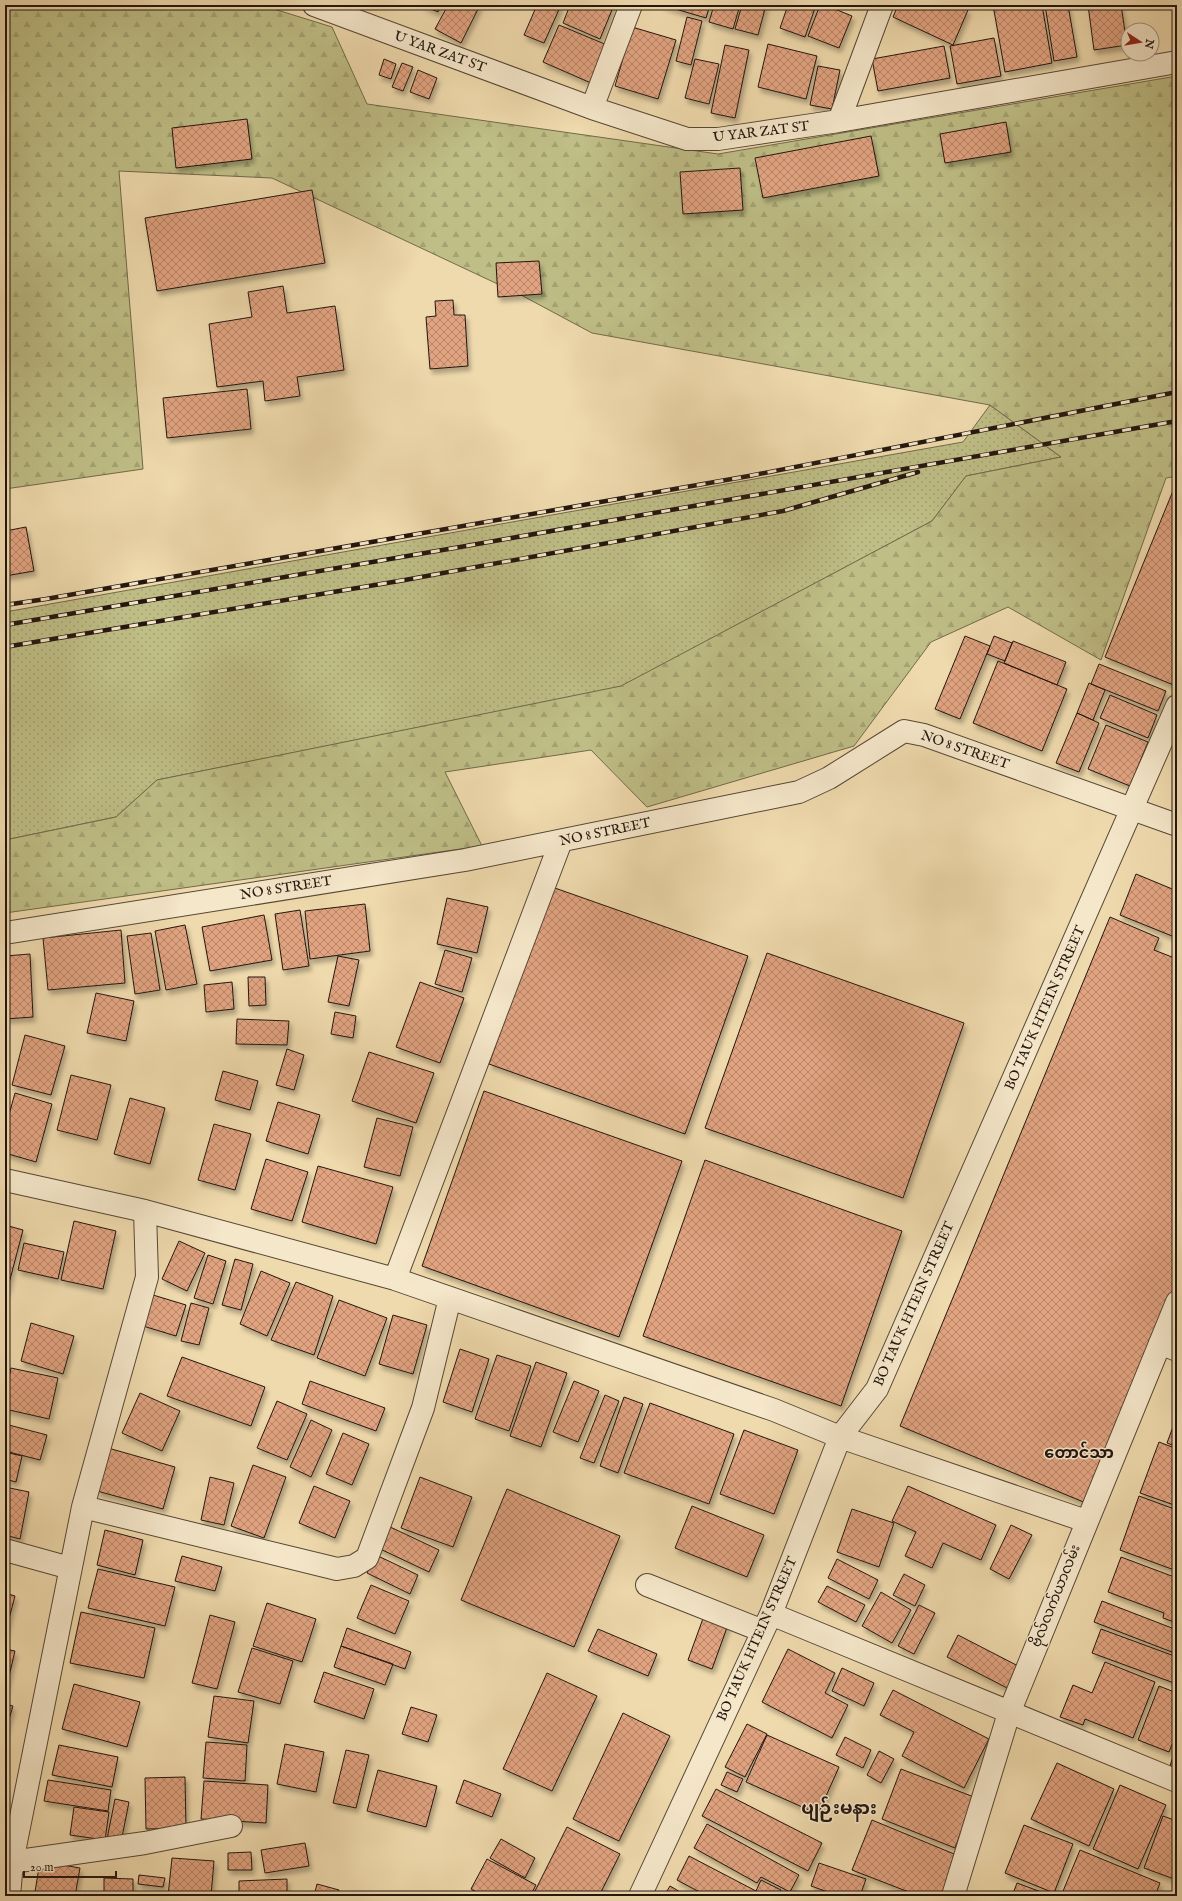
<svg xmlns="http://www.w3.org/2000/svg" width="1182" height="1901" font-family="'IM FELL English','Noto Sans Myanmar',serif">
  <style>
    .grass { fill: url(#grass-dots); stroke: #716a4a }
    .forest { fill: url(#forest-firs); stroke: #716a4a }
    .building { fill: url(#building-cross-hatch); stroke: #23160f; filter: url(#shadow) }
    .lines { fill: none; stroke-linecap: round; stroke-linejoin: round }
    .minor-casing { stroke: #564736; stroke-width: 24 }
    .minor { stroke: #f5e7ca; stroke-width: 22 }
    .rail-casing { stroke: #23160f; stroke-width: 4.5 }
    .rail { stroke: #f5e7ca; stroke-width: 3; stroke-dasharray: 9; stroke-linecap: butt }
    .labels { text-anchor: middle; dominant-baseline: central; stroke-width: 3; stroke-linejoin: round; paint-order: stroke }
    .street-label { font-size: 14px; fill: #23160f; stroke: #f5e7ca }
    .quarter-label { font-size: 16px; font-weight: bold; fill: #23160f; stroke: #f5e7ca }
    .district-label { font-size: 18px; font-weight: bold; fill: #23160f; stroke: #f5e7ca }
  </style>
  <defs>
    <pattern id="grass-dots" width="8" height="8" patternUnits="userSpaceOnUse"><rect width="8" height="8" fill="#bfbe86"/><path d="M2 2h.1M6 6h.1" fill="none" stroke="#a4a372" stroke-width="1.8" stroke-linecap="round"/></pattern>
    <pattern id="forest-firs" width="22" height="20" patternUnits="userSpaceOnUse"><rect width="22" height="20" fill="#bfbe86"/><path d="M5 1l3.5 6h-7zM16 11l3.5 6h-7z" fill="#a4a372"/></pattern>
    <pattern id="building-cross-hatch" width="8" height="8" patternUnits="userSpaceOnUse"><rect width="8" height="8" fill="#e1a380"/><path d="M0 0l8 8M0 8l8-8" fill="none" stroke="#b68467"/></pattern>
    <filter id="shadow"><feDropShadow dx="2.5" dy="4.5" stdDeviation="2" flood-color="#0004"/></filter>
  </defs>
  <rect width="100%" height="100%" fill="#efdaad"/>
  <filter id="stains"><feTurbulence type="fractalNoise" baseFrequency=".005" numOctaves="4"/><feColorMatrix values="0 0 0 0 .2 0 0 0 0 .09 0 0 0 0 .02 0 0 0 .5 -.17"/></filter>
  <radialGradient id="worn" r=".72"><stop offset=".6" stop-color="#630" stop-opacity="0"/><stop offset="1" stop-color="#630" stop-opacity=".3"/></radialGradient>
  <!-- grass -->
  <path class="grass" d="M 990,405 L 1061,457 L 966,476 L 932,521 L 621,687 L 157,780 L 116,817 L 5,840 L 5,612 L 963,442 Z"/>
  <!-- forest -->
  <path class="forest" d="M 5,5 L 261,5 L 332,27 L 367,104 L 718,154 L 1177,76 L 1177,476 L 1166,478 L 1101,660 L 1008,607 L 931,642 L 854,746 L 647,807 L 591,750 L 445,772 L 482,846 L 5,913 L 5,840 L 116,817 L 157,780 L 621,686 L 932,521 L 966,476 L 1061,457 L 990,405 L 592,333 L 521,295 L 272,178 L 119,171 L 143,469 L 5,489 Z"/>
  <!-- building -->
  <path class="building" d="M 422,5 L 441,5 L 438,12 Z
    M 448,5 L 480,5 L 461,43 L 435,29 Z
    M 537,5 L 561,5 L 544,43 L 524,35 Z
    M 570,5 L 614,5 L 600,39 L 563,23 Z
    M 662,5 L 710,5 L 706,18 Z
    M 714,5 L 740,5 L 733,29 L 709,22 Z
    M 742,5 L 766,5 L 758,35 L 735,29 Z
    M 788,5 L 816,5 L 805,37 L 780,28 Z
    M 820,5 L 825,5 L 852,16 L 839,48 L 808,36 Z
    M 898,5 L 957,5 L 968,10 L 953,45 L 893,17 Z
    M 993,5 L 1042,5 L 1052,63 L 1005,72 Z
    M 1045,5 L 1068,5 L 1077,57 L 1054,61 Z
    M 1088,5 L 1121,5 L 1127,45 L 1094,50 Z
    M 1172,5 L 1177,5 L 1177,37 Z
    M 687,17 L 702,21 L 691,65 L 676,61 Z
    M 559,25 L 607,45 L 591,83 L 543,62 Z
    M 632,27 L 676,40 L 658,99 L 615,86 Z
    M 994,38 L 1001,76 L 957,84 L 950,46 Z
    M 768,44 L 817,56 L 806,99 L 758,87 Z
    M 725,45 L 749,50 L 735,118 L 711,113 Z
    M 944,46 L 950,78 L 878,91 L 872,59 Z
    M 384,59 L 396,64 L 391,79 L 379,75 Z
    M 695,59 L 719,64 L 709,104 L 685,98 Z
    M 402,63 L 413,67 L 403,91 L 392,87 Z
    M 818,66 L 840,70 L 832,109 L 810,105 Z
    M 418,70 L 437,78 L 429,99 L 410,92 Z
    M 247,119 L 252,159 L 176,168 L 172,128 Z
    M 1006,122 L 1011,152 L 945,163 L 940,134 Z
    M 871,136 L 879,176 L 763,198 L 755,158 Z
    M 740,168 L 743,210 L 683,214 L 680,172 Z
    M 312,190 L 325,263 L 157,291 L 145,218 Z
    M 539,261 L 542,294 L 498,297 L 496,263 Z
    M 283,286 L 287,313 L 335,306 L 344,370 L 297,377 L 300,396 L 265,401 L 263,381 L 217,387 L 209,324 L 252,317 L 248,292 Z
    M 453,300 L 454,315 L 465,315 L 468,366 L 430,369 L 426,317 L 436,316 L 435,301 Z
    M 247,389 L 251,429 L 167,438 L 163,398 Z
    M 1177,481 L 1177,682 L 1176,686 L 1105,657 Z
    M 26,527 L 34,571 L 5,576 L 5,531 Z
    M 965,636 L 990,646 L 960,719 L 935,709 Z
    M 994,636 L 1012,643 L 1005,661 L 987,654 Z
    M 1013,641 L 1066,662 L 1057,685 L 1004,663 Z
    M 998,661 L 1067,689 L 1042,751 L 973,723 Z
    M 1099,664 L 1166,691 L 1158,711 L 1091,684 Z
    M 1089,683 L 1105,690 L 1093,720 L 1077,713 Z
    M 1110,695 L 1157,715 L 1148,738 L 1100,718 Z
    M 1077,713 L 1099,723 L 1079,772 L 1056,763 Z
    M 1106,725 L 1148,742 L 1130,786 L 1088,769 Z
    M 1136,874 L 1177,891 L 1177,938 L 1120,915 Z
    M 552,887 L 748,956 L 685,1134 L 489,1064 Z
    M 447,898 L 488,907 L 477,953 L 437,944 Z
    M 365,904 L 370,951 L 310,959 L 305,911 Z
    M 300,910 L 309,966 L 283,970 L 275,914 Z
    M 264,915 L 272,960 L 210,971 L 202,927 Z
    M 1110,917 L 1159,938 L 1154,950 L 1177,959 L 1177,1281 L 1086,1503 L 900,1426 Z
    M 185,925 L 197,984 L 166,990 L 155,931 Z
    M 121,930 L 125,983 L 48,990 L 43,938 Z
    M 151,933 L 160,990 L 135,994 L 127,936 Z
    M 445,950 L 472,958 L 462,992 L 435,984 Z
    M 767,953 L 964,1023 L 903,1198 L 705,1128 Z
    M 30,954 L 33,1017 L 5,1019 L 5,956 Z
    M 338,956 L 359,960 L 349,1006 L 328,1002 Z
    M 248,977 L 265,977 L 266,1005 L 249,1006 Z
    M 232,982 L 234,1009 L 206,1012 L 204,985 Z
    M 420,982 L 464,998 L 440,1063 L 396,1047 Z
    M 96,993 L 134,1001 L 126,1041 L 87,1033 Z
    M 335,1012 L 356,1016 L 353,1038 L 331,1034 Z
    M 237,1019 L 289,1021 L 287,1045 L 236,1044 Z
    M 25,1035 L 65,1046 L 51,1095 L 12,1085 Z
    M 287,1049 L 304,1055 L 294,1090 L 276,1085 Z
    M 369,1052 L 434,1073 L 416,1123 L 352,1101 Z
    M 223,1071 L 258,1081 L 250,1110 L 215,1100 Z
    M 71,1075 L 111,1085 L 97,1140 L 57,1130 Z
    M 484,1091 L 682,1161 L 619,1337 L 422,1266 Z
    M 15,1093 L 52,1104 L 36,1162 L 5,1153 L 5,1129 Z
    M 130,1098 L 165,1108 L 150,1164 L 114,1154 Z
    M 278,1102 L 320,1115 L 308,1154 L 266,1141 Z
    M 377,1118 L 413,1127 L 400,1176 L 364,1167 Z
    M 214,1124 L 251,1134 L 235,1190 L 198,1180 Z
    M 266,1159 L 308,1172 L 292,1221 L 251,1209 Z
    M 705,1160 L 902,1231 L 841,1406 L 643,1336 Z
    M 318,1166 L 393,1187 L 376,1244 L 302,1222 Z
    M 74,1221 L 116,1231 L 103,1289 L 61,1280 Z
    M 5,1225 L 23,1230 L 7,1291 L 5,1290 Z
    M 179,1241 L 205,1253 L 187,1291 L 162,1279 Z
    M 24,1243 L 64,1252 L 58,1279 L 18,1270 Z
    M 208,1255 L 226,1261 L 213,1304 L 194,1298 Z
    M 235,1259 L 253,1264 L 241,1310 L 222,1305 Z
    M 261,1271 L 290,1283 L 267,1336 L 240,1324 Z
    M 296,1282 L 333,1296 L 314,1355 L 271,1340 Z
    M 153,1295 L 186,1305 L 176,1336 L 143,1326 Z
    M 339,1300 L 387,1318 L 365,1376 L 317,1358 Z
    M 191,1303 L 209,1308 L 199,1345 L 181,1341 Z
    M 393,1315 L 427,1325 L 413,1374 L 379,1364 Z
    M 31,1323 L 74,1336 L 63,1374 L 21,1361 Z
    M 460,1349 L 489,1359 L 472,1412 L 443,1402 Z
    M 497,1355 L 531,1366 L 509,1431 L 475,1419 Z
    M 182,1357 L 265,1387 L 251,1426 L 167,1396 Z
    M 536,1362 L 567,1373 L 541,1447 L 510,1436 Z
    M 11,1368 L 58,1378 L 49,1419 L 5,1409 L 5,1396 Z
    M 310,1381 L 385,1408 L 376,1431 L 302,1404 Z
    M 574,1381 L 599,1391 L 578,1442 L 553,1432 Z
    M 140,1393 L 180,1411 L 162,1451 L 122,1433 Z
    M 605,1395 L 619,1401 L 594,1463 L 580,1458 Z
    M 624,1397 L 643,1404 L 618,1473 L 600,1466 Z
    M 277,1401 L 307,1414 L 287,1460 L 257,1448 Z
    M 650,1403 L 734,1434 L 709,1504 L 624,1473 Z
    M 1177,1416 L 1177,1447 L 1167,1443 Z
    M 311,1420 L 332,1430 L 311,1477 L 290,1467 Z
    M 5,1424 L 47,1435 L 40,1460 L 5,1451 Z
    M 744,1430 L 798,1450 L 774,1514 L 720,1494 Z
    M 343,1433 L 369,1444 L 352,1485 L 326,1474 Z
    M 1159,1442 L 1177,1449 L 1177,1506 L 1140,1493 Z
    M 108,1448 L 175,1467 L 163,1509 L 97,1491 Z
    M 5,1452 L 22,1456 L 16,1482 L 5,1479 Z
    M 253,1465 L 286,1477 L 264,1538 L 231,1526 Z
    M 210,1477 L 234,1483 L 224,1525 L 201,1520 Z
    M 420,1477 L 472,1497 L 453,1547 L 401,1528 Z
    M 314,1486 L 350,1501 L 335,1538 L 299,1523 Z
    M 908,1486 L 996,1525 L 981,1560 L 943,1543 L 932,1568 L 905,1556 L 916,1532 L 892,1521 Z
    M 5,1487 L 29,1492 L 20,1539 L 5,1535 Z
    M 507,1489 L 620,1536 L 574,1647 L 461,1600 Z
    M 1139,1496 L 1177,1510 L 1177,1571 L 1120,1550 Z
    M 692,1506 L 764,1535 L 747,1577 L 675,1548 Z
    M 852,1509 L 894,1523 L 879,1567 L 837,1552 Z
    M 386,1525 L 439,1550 L 429,1572 L 376,1547 Z
    M 1011,1525 L 1032,1535 L 1009,1579 L 990,1569 Z
    M 105,1530 L 143,1540 L 135,1575 L 97,1565 Z
    M 376,1555 L 418,1575 L 410,1594 L 367,1573 Z
    M 182,1556 L 222,1567 L 215,1591 L 175,1581 Z
    M 1121,1557 L 1177,1578 L 1177,1623 L 1163,1618 L 1164,1613 L 1108,1592 Z
    M 837,1559 L 878,1580 L 869,1599 L 828,1578 Z
    M 98,1569 L 175,1587 L 165,1626 L 88,1608 Z
    M 904,1574 L 925,1585 L 915,1606 L 893,1595 Z
    M 371,1585 L 409,1601 L 395,1634 L 357,1618 Z
    M 827,1586 L 865,1605 L 856,1622 L 818,1602 Z
    M 881,1592 L 911,1610 L 892,1643 L 862,1626 Z
    M 5,1593 L 15,1596 L 5,1634 Z
    M 1102,1601 L 1177,1630 L 1177,1654 L 1094,1622 Z
    M 267,1603 L 316,1619 L 302,1662 L 253,1646 Z
    M 919,1605 L 935,1613 L 914,1654 L 898,1646 Z
    M 81,1612 L 155,1628 L 144,1678 L 70,1663 Z
    M 705,1613 L 729,1622 L 712,1669 L 688,1660 Z
    M 210,1615 L 235,1622 L 217,1689 L 192,1683 Z
    M 347,1628 L 411,1652 L 405,1669 L 341,1646 Z
    M 598,1629 L 657,1654 L 648,1676 L 588,1651 Z
    M 1101,1629 L 1177,1657 L 1177,1674 L 1174,1683 L 1092,1653 Z
    M 958,1635 L 1022,1668 L 1011,1690 L 947,1657 Z
    M 341,1646 L 393,1664 L 385,1685 L 334,1667 Z
    M 252,1648 L 293,1661 L 280,1704 L 238,1692 Z
    M 5,1649 L 15,1651 L 6,1689 L 5,1689 Z
    M 788,1649 L 835,1673 L 825,1693 L 848,1705 L 832,1738 L 762,1702 Z
    M 1105,1662 L 1155,1682 L 1133,1738 L 1085,1719 L 1083,1725 L 1060,1717 L 1073,1685 L 1092,1693 Z
    M 842,1668 L 874,1683 L 864,1706 L 832,1691 Z
    M 324,1672 L 374,1689 L 364,1719 L 314,1702 Z
    M 547,1673 L 597,1696 L 552,1791 L 503,1769 Z
    M 74,1684 L 140,1702 L 127,1747 L 62,1729 Z
    M 1159,1686 L 1177,1693 L 1177,1732 L 1169,1752 L 1138,1740 Z
    M 893,1690 L 989,1739 L 964,1788 L 902,1756 L 914,1732 L 880,1715 Z
    M 214,1696 L 254,1701 L 248,1743 L 208,1737 Z
    M 5,1704 L 13,1706 L 5,1732 Z
    M 411,1707 L 437,1715 L 428,1742 L 402,1734 Z
    M 623,1713 L 670,1736 L 619,1841 L 573,1819 Z
    M 747,1724 L 767,1734 L 745,1777 L 725,1767 Z
    M 767,1735 L 839,1767 L 818,1814 L 746,1782 Z
    M 845,1737 L 871,1750 L 863,1768 L 836,1755 Z
    M 206,1742 L 247,1745 L 245,1781 L 203,1778 Z
    M 285,1744 L 324,1752 L 316,1792 L 277,1784 Z
    M 1177,1744 L 1177,1772 L 1169,1769 Z
    M 59,1745 L 118,1757 L 112,1787 L 52,1775 Z
    M 346,1750 L 369,1755 L 356,1808 L 333,1803 Z
    M 879,1751 L 894,1759 L 881,1783 L 867,1775 Z
    M 1057,1763 L 1114,1789 L 1089,1846 L 1031,1819 Z
    M 901,1769 L 974,1797 L 955,1848 L 882,1819 Z
    M 378,1770 L 437,1786 L 426,1827 L 367,1811 Z
    M 727,1772 L 743,1779 L 737,1792 L 721,1785 Z
    M 185,1777 L 186,1828 L 146,1829 L 145,1778 Z
    M 48,1780 L 111,1790 L 108,1811 L 44,1801 Z
    M 464,1780 L 501,1794 L 492,1817 L 456,1803 Z
    M 204,1781 L 268,1785 L 266,1823 L 201,1819 Z
    M 1120,1785 L 1166,1805 L 1138,1869 L 1093,1849 Z
    M 716,1789 L 822,1843 L 808,1871 L 702,1816 Z
    M 115,1799 L 129,1802 L 121,1842 L 107,1839 Z
    M 74,1807 L 109,1812 L 105,1840 L 70,1835 Z
    M 1163,1816 L 1177,1821 L 1177,1880 L 1144,1868 Z
    M 872,1820 L 959,1856 L 943,1896 L 919,1896 L 852,1870 Z
    M 707,1824 L 799,1875 L 790,1892 L 761,1877 L 757,1883 L 694,1848 Z
    M 1024,1825 L 1073,1844 L 1054,1893 L 1005,1873 Z
    M 567,1827 L 620,1854 L 599,1896 L 533,1895 Z
    M 501,1839 L 535,1858 L 525,1878 L 490,1858 Z
    M 305,1843 L 309,1866 L 265,1873 L 261,1850 Z
    M 1080,1850 L 1160,1883 L 1155,1896 L 1061,1896 Z
    M 251,1852 L 252,1870 L 228,1870 L 228,1853 Z
    M 689,1856 L 756,1891 L 761,1880 L 781,1890 L 778,1896 L 707,1896 L 677,1880 Z
    M 172,1858 L 214,1861 L 211,1896 L 168,1896 Z
    M 487,1859 L 536,1885 L 530,1896 L 483,1896 L 471,1889 Z
    M 40,1861 L 80,1868 L 75,1896 L 61,1896 L 35,1892 Z
    M 819,1863 L 866,1879 L 860,1896 L 839,1896 L 811,1886 Z
    M 139,1875 L 165,1878 L 163,1887 L 138,1884 Z
    M 104,1878 L 133,1879 L 133,1896 L 104,1896 Z
    M 287,1879 L 287,1896 L 239,1896 L 239,1881 Z
    M 1017,1883 L 1052,1896 L 1012,1896 Z
    M 317,1884 L 339,1890 L 337,1896 L 314,1896 Z
    M 670,1886 L 687,1896 L 664,1896 Z
    M 137,1893 L 155,1893 L 155,1896 L 137,1896 Z"/>
  <g class="lines">
    <defs>
      <path id="minor" d="M 314,5 L 592,108 L 687,139 L 718,139 L 839,121 L 1177,62
        M 592,108 L 631,5
        M 839,121 L 882,5
        M 5,933 L 465,860 L 799,792 L 829,778 L 904,731 L 924,735 L 1177,825
        M 5,1180 L 145,1211 L 395,1279 L 774,1410 L 840,1437 L 1086,1521
        M 395,1279 L 561,841
        M 1160,1343 L 1177,1350
        M 83,1507 L 337,1569 L 354,1566 L 367,1558 L 423,1408 L 450,1298
        M 5,1550 L 70,1568
        M 647,1585 L 763,1631
        M 771,1614 L 1177,1781
        M 12,1862 L 145,1843 L 231,1826
        M 9,1896 L 12,1862 L 83,1507 L 147,1277 L 145,1211
        M 640,1896 L 771,1614 L 840,1437 L 877,1389 L 1177,706
        M 953,1896 L 1009,1713 L 1177,1302"/>
    </defs>
    <!-- minor casing -->
    <use href="#minor" class="minor-casing"/>
    <!-- minor -->
    <use href="#minor" class="minor"/>
    <defs>
      <path id="rail" d="M 5,605 L 46,599 L 749,476 L 1177,392
        M 5,625 L 466,546 L 1177,421
        M 5,647 L 405,580 L 783,511 L 918,472"/>
    </defs>
    <!-- rail casing -->
    <use href="#rail" class="rail-casing"/>
    <!-- rail -->
    <use href="#rail" class="rail"/>
  </g>
  <g class="labels">
    <!-- street labels -->
    <g class="street-label">
      <text transform="translate(440 52) rotate(20)">U YAR ZAT ST</text>
      <text transform="translate(761 132) rotate(-7)">U YAR ZAT ST</text>
      <text transform="translate(965 750) rotate(19)">NO 8 STREET</text>
      <text transform="translate(605 832) rotate(-12)">NO 8 STREET</text>
      <text transform="translate(286 888) rotate(-9)">NO 8 STREET</text>
      <text transform="translate(1045 1008) rotate(-66)">BO TAUK HTEIN STREET</text>
      <text transform="translate(914 1304) rotate(-66)">BO TAUK HTEIN STREET</text>
      <text transform="translate(1056 1596) rotate(-68)">ဗိုလ်လက်ယာလမ်း</text>
      <text transform="translate(757 1639) rotate(-66)">BO TAUK HTEIN STREET</text>
    </g>
    <!-- quarter labels -->
    <g class="quarter-label">
      <text x="1079" y="1454">တောင်သာ</text>
    </g>
    <!-- district labels -->
    <g class="district-label">
      <text x="839" y="1809">ပျဉ်းမနား</text>
    </g>
  </g>
  <!-- margin -->
  <rect width="1182" height="1901" fill="none" stroke="#efdaad" stroke-width="20"/>
  <rect x="6" y="6" width="1170" height="1889" fill="none" stroke="#23160f" stroke-width="2"/>
  <rect x="10" y="10" width="1162" height="1881" fill="none" stroke="#23160f"/>
  <!-- north arrow -->
  <g transform="translate(1140 42) rotate(102)"><circle r="19" fill="#f5e7ca" stroke="#a1937f"/>
  <path d="M0-3L7 15L0 10L-7 15Z" fill="#8f2418"/>
  <text y="-6" font-size="11" font-weight="bold" text-anchor="middle" fill="#23160f">N</text>
  </g>
  <!-- scale -->
  <path d="M24 1871v6h92v-6" fill="none" stroke="#23160f" stroke-width="2"/>
  <text x="30" y="1871" font-size="12" fill="#23160f" stroke="#f5e7ca" stroke-width="3" paint-order="stroke">20 m</text>
  <rect width="100%" height="100%" filter="url(#stains)"/>
  <rect width="100%" height="100%" fill="url(#worn)"/>
</svg>
